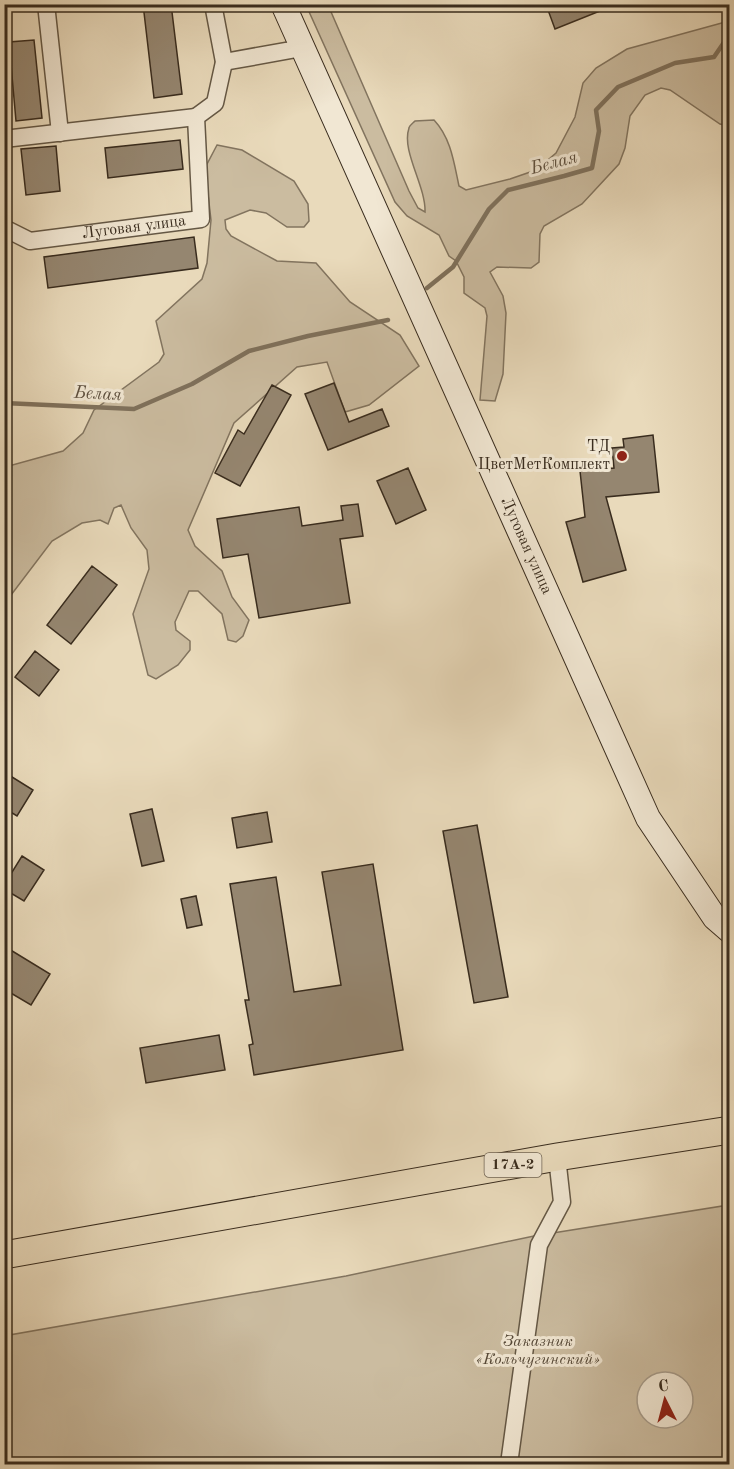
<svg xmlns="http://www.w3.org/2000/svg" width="734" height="1469" font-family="'Old Standard TT',serif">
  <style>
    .green { fill: #cbbca0; stroke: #82745f; stroke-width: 1.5; fill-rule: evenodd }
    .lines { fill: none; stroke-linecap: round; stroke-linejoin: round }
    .stream { stroke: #7f715c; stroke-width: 4.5 }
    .building { fill: #958670; stroke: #392c1e; stroke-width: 1.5 }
    .street-casing { stroke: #655845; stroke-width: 19 }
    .secondary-casing { stroke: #392c1e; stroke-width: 26 }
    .primary-casing { stroke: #392c1e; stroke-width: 29 }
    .street { stroke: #f1e7d3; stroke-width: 16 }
    .secondary { stroke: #f1e7d3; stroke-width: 24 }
    .primary { stroke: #e9dabb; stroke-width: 27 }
    .poi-dot { fill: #8f2418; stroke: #f1e7d3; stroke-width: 2 }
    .labels { text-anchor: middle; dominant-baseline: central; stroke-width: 6; stroke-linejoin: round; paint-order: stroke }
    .shield { fill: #f1e7d3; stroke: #706454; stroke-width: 1.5 }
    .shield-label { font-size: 15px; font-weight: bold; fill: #392c1e }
    .street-label { font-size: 16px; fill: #392c1e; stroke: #f1e7d3 }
    .poi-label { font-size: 16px; fill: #392c1e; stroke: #f1e7d3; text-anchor: end }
    .park-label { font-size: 16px; font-style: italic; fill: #564938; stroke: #f1e7d3 }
    .water-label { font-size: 18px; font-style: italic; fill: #5c4e3d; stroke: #f1e7d3 }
  </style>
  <rect width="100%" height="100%" fill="#e9dabb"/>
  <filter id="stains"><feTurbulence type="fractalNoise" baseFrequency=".00333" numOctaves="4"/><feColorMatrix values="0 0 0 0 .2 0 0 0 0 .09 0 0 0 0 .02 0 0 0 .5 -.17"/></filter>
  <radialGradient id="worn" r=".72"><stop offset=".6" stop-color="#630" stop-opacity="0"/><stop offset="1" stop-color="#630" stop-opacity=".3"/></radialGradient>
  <!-- green -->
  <path class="green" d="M 306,5 L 328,5 L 409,191 L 418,208 L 425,212 C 426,186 401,151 409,128 C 409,126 413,123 415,121 L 434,120 C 451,138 454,163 459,186 L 466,190 L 510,179 L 536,170 L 556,153 L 575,117 L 583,83 L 596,68 L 627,49 L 729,21 L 729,124 L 728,126 L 720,124 L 670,90 L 661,88 L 645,95 L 630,116 L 625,148 L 619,164 L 582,204 L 544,226 L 540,234 L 539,262 L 531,268 L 497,267 L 490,272 L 503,296 L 506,313 L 503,374 L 495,401 L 480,400 L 487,316 L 485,308 L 464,293 L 464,277 L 456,261 L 449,256 L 439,235 L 407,216 L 395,202 Z
    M 217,145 L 242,150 L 294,181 L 308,204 L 309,221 L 304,227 L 287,227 L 266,213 L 250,210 L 225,220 L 226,229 L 231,236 L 277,261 L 316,263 L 350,302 L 400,335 L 419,366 L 369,405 L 345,412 L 327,362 L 297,367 L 234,423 L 188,530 L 195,546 L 222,571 L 232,597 L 249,620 L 243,636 L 236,642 L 228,640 L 222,614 L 198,591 L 189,591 L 175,622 L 176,630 L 190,641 L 190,650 L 178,665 L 156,679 L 148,675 L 133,614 L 149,569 L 147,550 L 131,528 L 121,505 L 114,508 L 108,524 L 100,520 L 82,523 L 52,541 L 5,603 L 5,467 L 63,451 L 83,433 L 94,410 L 159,362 L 164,354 L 156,321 L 202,279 L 207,263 L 211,220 L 205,168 Z
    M 729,1205 L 729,1464 L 5,1464 L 4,1336 L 346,1276 L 534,1236 ZM 647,1382 L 683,1382 L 683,1418 L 647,1418 Z"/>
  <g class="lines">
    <!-- stream -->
    <path class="stream" d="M 427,288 L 453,267 L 489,209 L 508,190 L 564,176 L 592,168 L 599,131 L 596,110 L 618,87 L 675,63 L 714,57 L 727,38 L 730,37
      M 4,403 L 134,409 L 192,384 L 249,351 L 308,336 L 388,320"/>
  </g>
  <!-- building -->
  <path class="building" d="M 143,4 L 171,4 L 182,94 L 154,98 Z
    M 562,4 L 615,4 L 615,5 L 555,29 L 548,10 Z
    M 34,40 L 42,118 L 16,121 L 9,42 Z
    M 180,140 L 183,169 L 108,178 L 105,148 Z
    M 56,146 L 60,191 L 26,195 L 21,149 Z
    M 194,237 L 198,268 L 48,288 L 44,257 Z
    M 334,383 L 349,422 L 382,409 L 389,426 L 328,450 L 305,394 Z
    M 272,385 L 291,395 L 240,486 L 215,473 L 238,430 L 244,434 Z
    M 653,435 L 659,492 L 606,497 L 626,570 L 583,582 L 566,522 L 585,517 L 580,471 L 614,468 L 612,448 L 624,447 L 623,439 Z
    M 408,468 L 426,510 L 396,524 L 377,481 Z
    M 358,504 L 363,536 L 340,539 L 350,603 L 259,618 L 248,554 L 223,558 L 217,519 L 299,507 L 302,526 L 343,520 L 341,506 Z
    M 92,566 L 117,585 L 71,644 L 47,625 Z
    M 35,651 L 59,670 L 39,696 L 15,677 Z
    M 4,772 L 33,790 L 17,816 L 4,808 Z
    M 152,809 L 164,861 L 142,866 L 130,814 Z
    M 267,812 L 272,842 L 237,848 L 232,818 Z
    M 477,825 L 508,997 L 474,1003 L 443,831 Z
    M 22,856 L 44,870 L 24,901 L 4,889 L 4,885 Z
    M 373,864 L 403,1050 L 254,1075 L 249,1045 L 253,1044 L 245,1000 L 249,1000 L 230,884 L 276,877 L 294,992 L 341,985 L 322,872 Z
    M 196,896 L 202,925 L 187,928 L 181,899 Z
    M 4,946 L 50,974 L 31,1005 L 4,989 Z
    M 219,1035 L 225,1070 L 146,1083 L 140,1048 Z"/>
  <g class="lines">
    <defs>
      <g id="street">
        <path d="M 46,4 L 60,133"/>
        <path d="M 224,62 L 302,48"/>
        <path d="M 4,139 L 196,117"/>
        <path id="s1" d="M 4,228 L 30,241 L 201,219 L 196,117 L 215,103 L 224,62 L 213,4"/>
        <path d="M 509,1464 L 539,1245 L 562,1202 L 557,1157"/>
      </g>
      <g id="secondary">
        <path id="s2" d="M 283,4 L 648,818 L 715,918 L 730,931"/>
      </g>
      <path id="primary" d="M 4,1255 L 557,1157 L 730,1130"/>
    </defs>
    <!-- street casing -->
    <use href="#street" class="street-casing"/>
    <!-- secondary casing -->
    <use href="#secondary" class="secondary-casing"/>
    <!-- primary casing -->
    <use href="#primary" class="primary-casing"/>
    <!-- street -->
    <use href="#street" class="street"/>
    <!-- secondary -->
    <use href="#secondary" class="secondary"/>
    <!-- primary -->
    <use href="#primary" class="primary"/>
  </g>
  <!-- markers -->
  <circle class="poi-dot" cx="622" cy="456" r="6"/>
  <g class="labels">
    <!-- shield labels -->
    <rect class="shield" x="484.5" y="1153" width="57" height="24" rx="4.5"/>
    <g class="shield-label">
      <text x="513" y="1165">17А-2</text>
    </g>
    <!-- street labels -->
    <g class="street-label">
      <text stroke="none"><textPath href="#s1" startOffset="134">Луговая улица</textPath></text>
      <text stroke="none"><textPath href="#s2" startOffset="594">Луговая улица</textPath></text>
    </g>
    <!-- poi labels -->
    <g class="poi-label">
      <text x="610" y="447">ТД<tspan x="610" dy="18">ЦветМетКомплект</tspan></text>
    </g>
    <!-- park labels -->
    <g class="park-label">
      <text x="538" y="1342">Заказник<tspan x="538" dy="18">«Кольчугинский»</tspan></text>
    </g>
    <!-- water labels -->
    <g class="water-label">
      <text transform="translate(554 163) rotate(-15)">Белая</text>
      <text transform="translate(98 394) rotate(3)">Белая</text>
    </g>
  </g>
  <!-- margin -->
  <rect width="734" height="1469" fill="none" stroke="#e9dabb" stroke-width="24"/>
  <rect x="6" y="6" width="722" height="1457" fill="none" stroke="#392c1e" stroke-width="3"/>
  <rect x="12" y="12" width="710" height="1445" fill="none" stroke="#392c1e" stroke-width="1.5"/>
  <!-- north arrow -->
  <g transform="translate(665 1400) rotate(354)"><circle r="28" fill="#f1e7d3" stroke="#a79c8b" stroke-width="1.5"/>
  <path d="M0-4.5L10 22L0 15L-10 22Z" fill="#8f2418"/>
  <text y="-9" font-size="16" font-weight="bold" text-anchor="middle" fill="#392c1e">С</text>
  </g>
  <rect width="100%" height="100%" filter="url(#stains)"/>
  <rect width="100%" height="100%" fill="url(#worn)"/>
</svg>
